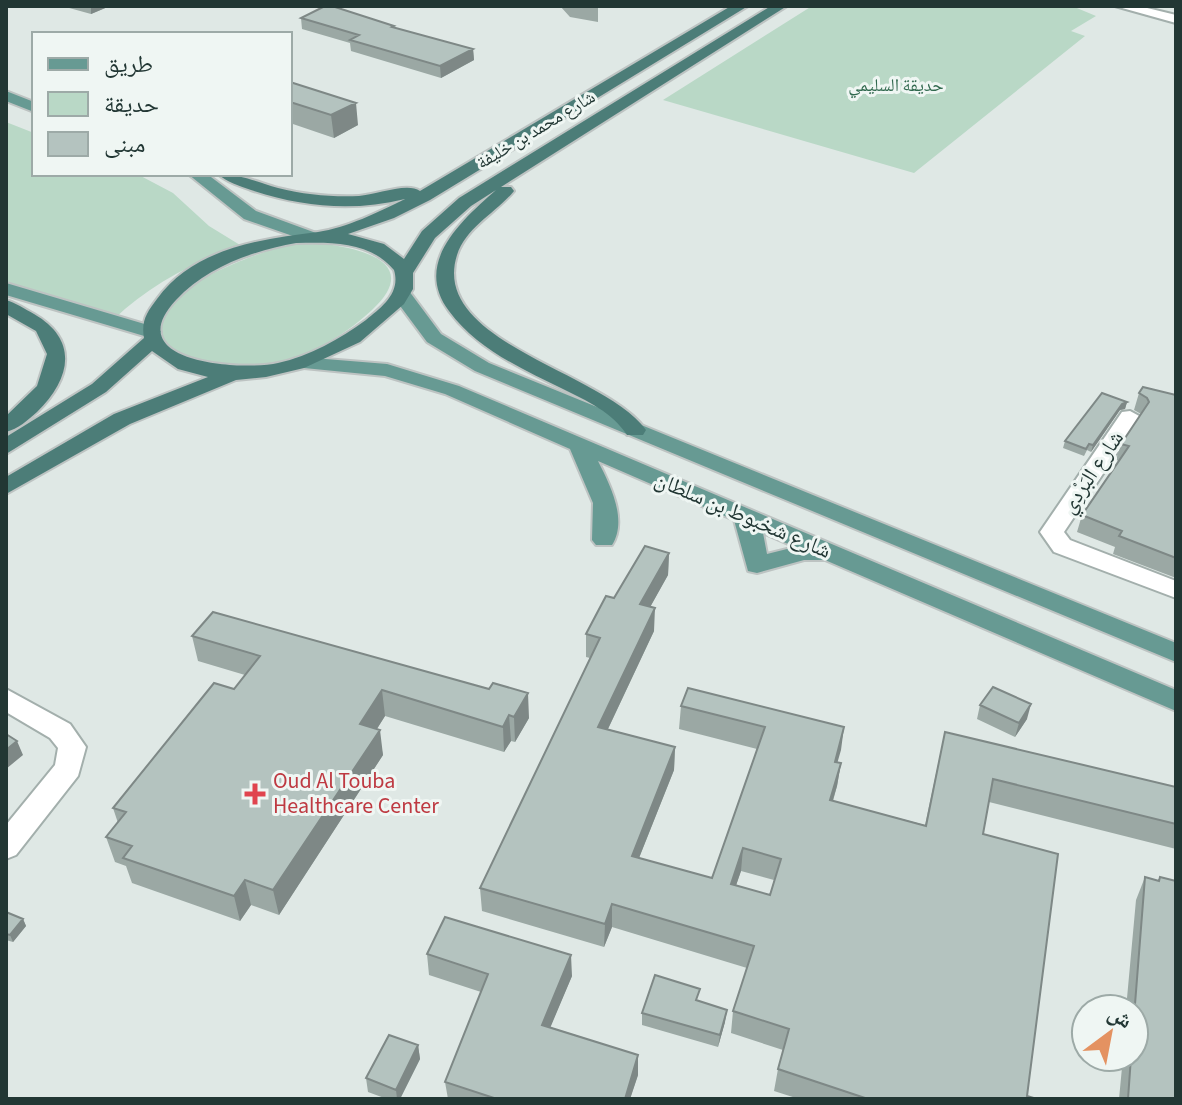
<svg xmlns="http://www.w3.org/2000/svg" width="1182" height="1105" font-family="'Source Sans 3','Noto Naskh Arabic',sans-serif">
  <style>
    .green { fill: #b9d8c6 }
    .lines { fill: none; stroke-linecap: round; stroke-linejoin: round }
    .minor-casing { stroke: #a3afac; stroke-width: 4 }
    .primary-casing { stroke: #bdc3c2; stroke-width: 4 }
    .trunk-casing { stroke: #bdc3c2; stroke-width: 4 }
    .minor { fill: #fff; fill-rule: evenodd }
    .primary { fill: #679a93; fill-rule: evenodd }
    .trunk { fill: #4c7d78; fill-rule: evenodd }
    .wall { fill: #9ba8a4; fill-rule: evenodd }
    .shaded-wall { fill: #7e8886 }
    .building { fill: #b4c3bf; stroke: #7e8886; stroke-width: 2; fill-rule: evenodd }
    .health-dot { fill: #e0444e; stroke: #eff6f3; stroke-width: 3 }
    .labels { text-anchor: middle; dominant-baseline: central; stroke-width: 6; stroke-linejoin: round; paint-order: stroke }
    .far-park-label { font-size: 18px; fill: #30694e; stroke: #eff6f3 }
    .far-street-label { font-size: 18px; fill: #223734; stroke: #eff6f3 }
    .street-label { font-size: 22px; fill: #223734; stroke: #eff6f3 }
    .health-label { font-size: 22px; fill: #be3a42; stroke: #eff6f3; text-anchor: start }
  </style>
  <rect width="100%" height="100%" fill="#dfe8e5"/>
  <!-- green -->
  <path class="green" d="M 812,6 L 1072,6 L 1096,16 L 1071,31 L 1085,36 L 914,173 L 663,100 Z
    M 6,122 L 34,133 L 34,174 L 137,174 L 173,193 L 209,226 L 240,245 C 195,262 149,285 114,319 L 6,288 Z
    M 297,242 C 335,243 432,254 372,310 C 324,355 246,387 183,354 C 173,349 161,341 160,328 C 157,286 266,250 297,242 Z"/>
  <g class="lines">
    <defs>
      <path id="minor" d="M 1115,6 L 1139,6 L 1176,15 L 1176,23 Z
        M 1130,411 L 1141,417 L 1064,532 L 1070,540 L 1176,581 L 1176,598 L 1054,552 L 1040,532 L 1122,412 Z
        M 6,689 L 70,724 L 86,747 L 78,776 L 16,855 L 6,859 L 6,825 L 55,765 L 58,748 L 50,738 L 6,712 Z"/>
      <path id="primary" d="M 6,91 L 34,102 L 34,112 L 6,101 Z
        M 188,174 L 207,174 L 256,211 L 316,233 L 319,237 L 310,242 L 244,219 Z
        M 6,283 L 158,328 L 161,332 L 151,338 L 6,295 Z
        M 402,289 L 409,291 L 441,334 L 489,363 L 1176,643 L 1176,662 L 475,371 L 427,342 L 392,295 Z
        M 301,357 L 387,364 L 459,386 L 1176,690 L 1176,711 L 825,560 L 804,560 L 757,573 L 748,571 L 734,520 L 598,461 C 610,485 628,520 612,545 L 596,545 L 592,540 L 593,503 L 570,449 L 445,394 L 385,376 L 294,367 L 291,363 L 294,359 ZM 763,533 L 795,547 L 767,554 Z"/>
      <path id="trunk" d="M 731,6 L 748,6 L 430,200 L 394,218 L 348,234 L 384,244 L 404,259 L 422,231 L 459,198 L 771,6 L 787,6 L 501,187 L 511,187 L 514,191 C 496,213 466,227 457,255 C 429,343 606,372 646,430 L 643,435 L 627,435 C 612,412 587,401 563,389 C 522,369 477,349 449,311 C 413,263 461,221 496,190 L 471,206 L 435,238 L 413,273 L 413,289 L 404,304 L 360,342 L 304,368 L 266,377 L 236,380 L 130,424 L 6,494 L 6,477 L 114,414 L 208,377 L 178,369 L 152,351 L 106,392 L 6,454 L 6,437 L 92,384 L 144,338 C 141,321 147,312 157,299 C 194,248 261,239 318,232 C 346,228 379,212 405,199 C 353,212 302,207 251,190 C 240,186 226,182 218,174 C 240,174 257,182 278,188 C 305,195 332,197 359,196 C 376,195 407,182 420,191 ZM 296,243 C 331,242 370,241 394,270 C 401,293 382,307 366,320 C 340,339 310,356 278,363 C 242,371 117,363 176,300 C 207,267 252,251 296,243 Z
        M 6,300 C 16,303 25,309 34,314 C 79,340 71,379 37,412 C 28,420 18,429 6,432 L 6,416 L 37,386 L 47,354 L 36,331 L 6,314 Z"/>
    </defs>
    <!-- minor casing -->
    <use href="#minor" class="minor-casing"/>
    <!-- primary casing -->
    <use href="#primary" class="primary-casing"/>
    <!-- trunk casing -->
    <use href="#trunk" class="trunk-casing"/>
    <!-- minor -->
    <use href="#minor" class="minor"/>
    <!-- primary -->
    <use href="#primary" class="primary"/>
    <!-- trunk -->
    <use href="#trunk" class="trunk"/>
  </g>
  <!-- wall -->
  <path class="wall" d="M 62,6 L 110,6 L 91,14 Z
    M 560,6 L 597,6 L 598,8 L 598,22 L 570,17 Z
    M 301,18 L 395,28 L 473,49 L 474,60 L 441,78 L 351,51 L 350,43 L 302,29 Z
    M 290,82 L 358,125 L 334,138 L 290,123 Z
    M 1139,393 L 1176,395 L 1176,578 L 1113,554 L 1115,547 L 1077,532 L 1082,515 L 1119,461 L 1116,460 L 1121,444 L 1141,414 L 1134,410 Z
    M 1127,402 L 1125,409 L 1120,410 L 1091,452 L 1087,450 L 1084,456 L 1063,448 L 1065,441 Z
    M 669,553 L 668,575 L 650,607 L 654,631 L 608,729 L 675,747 L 674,770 L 639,858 L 712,878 L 757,749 L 679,729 L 681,706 L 844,727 L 837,762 L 841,763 L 837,786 L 833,801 L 925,825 L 940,755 L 1176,787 L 1176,849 L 989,802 L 983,834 L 1027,1096 L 1037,1099 L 799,1099 L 774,1091 L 778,1069 L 783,1050 L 731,1033 L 733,1011 L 747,968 L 612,927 L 604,947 L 482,911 L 480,888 L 590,658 L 586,657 L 586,634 L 614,598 ZM 741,871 L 774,880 L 770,895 L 736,885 Z
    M 192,636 L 529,718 L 515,742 L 511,741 L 504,752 L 385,716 L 377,729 L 383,755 L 279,915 L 251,905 L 240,921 L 132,883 L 126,866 L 115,862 L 106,837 L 118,823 L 113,808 L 234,689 L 245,675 L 198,661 Z
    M 980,705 L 1027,719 L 1015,737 L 977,719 Z
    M 1145,877 L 1158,881 L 1160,877 L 1176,1099 L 1119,1099 L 1123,1057 L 1134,1057 L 1134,1009 L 1126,1009 L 1136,900 Z
    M 6,912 L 23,919 L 26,926 L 13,942 L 6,940 Z
    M 427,954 L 572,976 L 550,1027 L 638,1055 L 638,1075 L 630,1099 L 448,1099 L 445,1082 L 481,992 L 429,975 Z
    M 699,1001 L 725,1022 L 718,1047 L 642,1025 L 642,1013 Z
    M 418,1045 L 420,1059 L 400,1099 L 387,1099 L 368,1092 L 366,1078 Z"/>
  <!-- shaded-wall -->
  <path class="shaded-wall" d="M 91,6 L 110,6 L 91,14 Z
    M 473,49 L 474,60 L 441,78 L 440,66 Z
    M 356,103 L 358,125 L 334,138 L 331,115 Z
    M 1127,402 L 1125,409 L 1120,410 L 1091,452 L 1093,445 L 1122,404 Z
    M 669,553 L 668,575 L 639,627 L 640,604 Z
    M 655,608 L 654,631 L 598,750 L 598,727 Z
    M 382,690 L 385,716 L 364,749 L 360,724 Z
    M 528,693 L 529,718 L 515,742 L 514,717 Z
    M 1031,704 L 1027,719 L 1015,737 L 1019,723 Z
    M 509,715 L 511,741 L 504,752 L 503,727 Z
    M 844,727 L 841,750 L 831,785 L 835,762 Z
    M 380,730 L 383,755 L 279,915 L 273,890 Z
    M 17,741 L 23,755 L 6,769 L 6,750 Z
    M 675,747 L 674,770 L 631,878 L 632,856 Z
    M 841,763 L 837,786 L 826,823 L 830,800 Z
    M 743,848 L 741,871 L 729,906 L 731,884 Z
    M 245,880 L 251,905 L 240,921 L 234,896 Z
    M 612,904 L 612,927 L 604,947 L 605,924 Z
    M 23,919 L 26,926 L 13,942 L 10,935 Z
    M 571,955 L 572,976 L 543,1045 L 542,1025 Z
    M 727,1010 L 725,1022 L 718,1047 L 720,1035 Z
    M 418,1045 L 420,1059 L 400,1099 L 397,1099 L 396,1090 Z
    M 638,1055 L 638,1075 L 630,1099 L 625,1099 Z"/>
  <!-- building -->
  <path class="building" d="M 325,6 L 332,6 L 394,26 L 392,27 L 473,49 L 440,66 L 350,40 L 359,35 L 301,18 Z
    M 290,82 L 356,103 L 331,115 L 290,102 Z
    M 1143,387 L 1176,395 L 1176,558 L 1119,536 L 1122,531 L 1082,515 L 1129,446 L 1121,444 L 1149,402 L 1147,398 L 1139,393 Z
    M 1102,393 L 1127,402 L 1122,404 L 1093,445 L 1089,444 L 1086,449 L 1065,441 Z
    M 645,546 L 669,553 L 640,604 L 655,608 L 598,727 L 675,747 L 632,856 L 712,878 L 765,727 L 681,706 L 688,688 L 844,727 L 835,762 L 841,763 L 830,800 L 926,826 L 945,732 L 1176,787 L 1176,824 L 993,779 L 983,834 L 1058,854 L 1027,1096 L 1037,1099 L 868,1099 L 778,1069 L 789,1029 L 733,1011 L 754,946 L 612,904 L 605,924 L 480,888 L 600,638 L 586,634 L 606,596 L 614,598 ZM 743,848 L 781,859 L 770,895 L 731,884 Z
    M 213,612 L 489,689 L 493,683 L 528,693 L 514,717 L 509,715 L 503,727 L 382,690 L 360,724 L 380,730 L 273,890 L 245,880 L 234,896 L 123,858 L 132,846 L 106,837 L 126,812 L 113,808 L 214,683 L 234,689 L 260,656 L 192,636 Z
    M 993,687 L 1031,704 L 1019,723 L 980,705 Z
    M 6,734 L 17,741 L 6,750 Z
    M 1145,877 L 1159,881 L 1160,877 L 1176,881 L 1176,1099 L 1128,1099 L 1131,1057 L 1134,1057 L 1134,1017 Z
    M 6,912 L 23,919 L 10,935 L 6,934 Z
    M 445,917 L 571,955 L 542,1025 L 638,1055 L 625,1099 L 497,1099 L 445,1082 L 488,974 L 427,954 Z
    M 655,975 L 700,989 L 696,1000 L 727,1010 L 720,1035 L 642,1013 Z
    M 389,1035 L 418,1045 L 396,1090 L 366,1078 Z"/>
  <!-- markers -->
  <path class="health-dot" d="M251 782h8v8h8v8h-8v8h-8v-8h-8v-8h8z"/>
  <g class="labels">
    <!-- far-park labels -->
    <g class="far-park-label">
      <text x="896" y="85">حديقة السليمي</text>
    </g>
    <!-- far-street labels -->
    <g class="far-street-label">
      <text transform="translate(536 130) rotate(-31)">شارع محمد بن خليفة</text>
    </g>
    <!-- street labels -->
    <g class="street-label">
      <text transform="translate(1092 472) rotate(-56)">شارع البَرْدِي</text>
      <text transform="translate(743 515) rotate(23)">شارع شخبوط بن سلطان</text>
    </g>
    <!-- health labels -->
    <g class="health-label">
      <text x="273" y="781">Oud Al Touba<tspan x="273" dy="25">Healthcare Center</tspan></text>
    </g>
  </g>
  <!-- border -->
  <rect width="1182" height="1105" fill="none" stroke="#223734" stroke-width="16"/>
  <!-- legend -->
  <rect x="32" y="32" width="260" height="144" fill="#eff6f3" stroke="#9daaa7" stroke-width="2"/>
  <rect x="48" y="58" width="40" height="12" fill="#679a93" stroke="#9daaa7" stroke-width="2"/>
  <text x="104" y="72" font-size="24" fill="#223734">طريق</text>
  <rect x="48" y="92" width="40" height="24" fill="#b9d8c6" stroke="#9daaa7" stroke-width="2"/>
  <text x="104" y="112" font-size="24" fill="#223734">حديقة</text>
  <rect x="48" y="132" width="40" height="24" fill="#b4c3bf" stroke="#9daaa7" stroke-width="2"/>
  <text x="104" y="152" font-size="24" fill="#223734">مبنى</text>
  <!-- north arrow -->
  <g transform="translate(1110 1033) rotate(32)"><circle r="38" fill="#eff6f3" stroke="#9daaa7" stroke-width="2"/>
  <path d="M0-6L14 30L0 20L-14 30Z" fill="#e49261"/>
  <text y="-12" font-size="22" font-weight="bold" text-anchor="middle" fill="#223734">ش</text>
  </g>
</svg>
